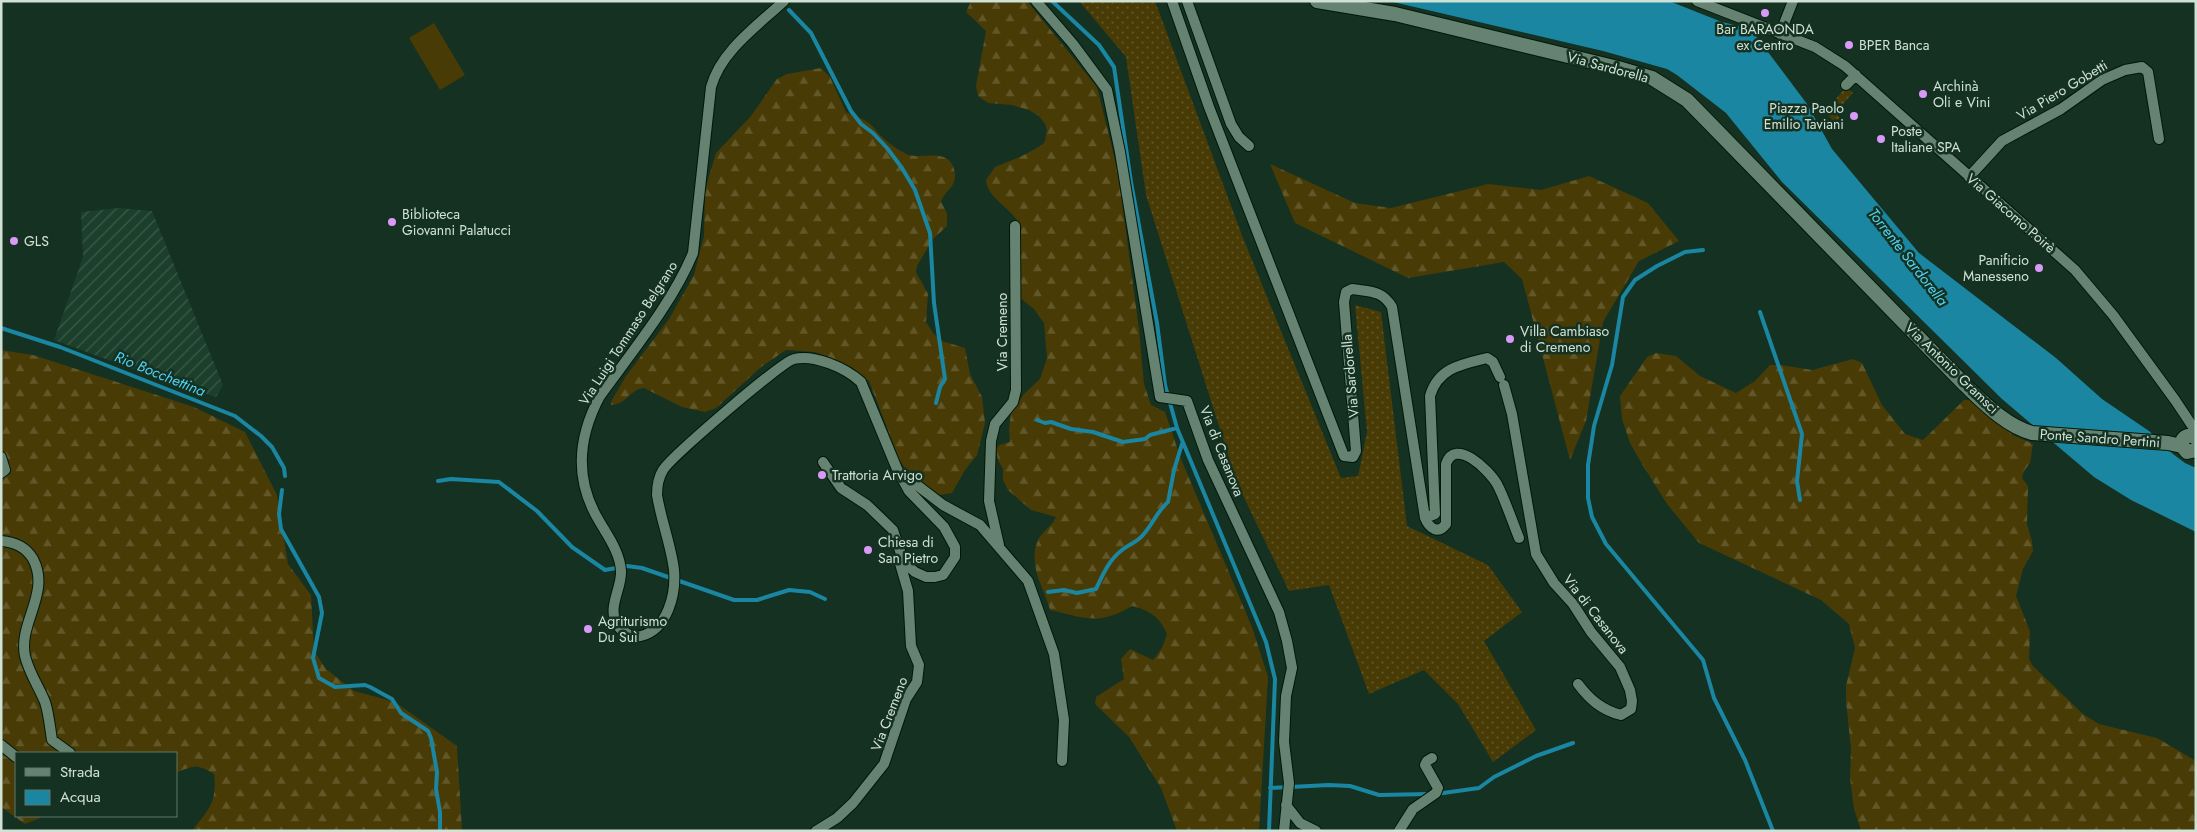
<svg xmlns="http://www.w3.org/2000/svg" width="2197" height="832" font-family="Jost,sans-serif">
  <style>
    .industrial { fill: url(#industrial-furrows) }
    .grass { fill: url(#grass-dots) }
    .forest { fill: url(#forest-firs) }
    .park { fill: #483b05 }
    .water { fill: #1a86a1 }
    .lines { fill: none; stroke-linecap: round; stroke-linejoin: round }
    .stream { stroke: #1a86a1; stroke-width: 4 }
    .street-casing { stroke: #00180a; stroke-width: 12 }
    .secondary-casing { stroke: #00180a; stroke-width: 16 }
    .street { stroke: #658370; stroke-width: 10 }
    .secondary { stroke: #658370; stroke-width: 14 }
    .poi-dot { fill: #d99af7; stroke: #143121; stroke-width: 2 }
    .labels { text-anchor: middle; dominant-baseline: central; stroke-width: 5; stroke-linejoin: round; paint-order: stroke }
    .poi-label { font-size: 14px; fill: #d0e1d6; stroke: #143121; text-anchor: start }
    .street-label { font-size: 14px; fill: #d0e1d6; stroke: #143121 }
    .water-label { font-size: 15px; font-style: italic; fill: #50d2f6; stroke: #143121 }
  </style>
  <defs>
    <pattern id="industrial-furrows" width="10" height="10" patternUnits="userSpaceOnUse" patternTransform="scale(1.25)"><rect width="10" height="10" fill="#1c3f2b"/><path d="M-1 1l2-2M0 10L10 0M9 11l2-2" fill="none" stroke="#3c5a49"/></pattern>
    <pattern id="grass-dots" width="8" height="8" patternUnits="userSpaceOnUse" patternTransform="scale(1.25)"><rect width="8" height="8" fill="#483b05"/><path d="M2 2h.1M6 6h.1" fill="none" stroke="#615729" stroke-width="1.8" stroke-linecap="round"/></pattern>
    <pattern id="forest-firs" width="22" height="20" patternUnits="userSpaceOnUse" patternTransform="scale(1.25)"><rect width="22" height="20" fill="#483b05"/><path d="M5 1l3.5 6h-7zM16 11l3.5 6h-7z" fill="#615729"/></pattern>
  </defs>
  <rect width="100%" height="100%" fill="#143121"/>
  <!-- industrial -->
  <path class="industrial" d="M 119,208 L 152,211 L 223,385 L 216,397 L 160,379 L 54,340 L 83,257 L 81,212 Z"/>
  <!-- grass -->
  <path class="grass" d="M 1079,1 L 1155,1 L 1243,238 L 1341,478 L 1358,476 L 1367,432 L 1355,305 L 1381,312 L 1407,526 L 1488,565 L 1522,612 L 1484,641 L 1536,730 L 1493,762 L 1458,704 L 1424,670 L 1369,694 L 1329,585 L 1289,591 L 1237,483 L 1146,195 L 1126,57 Z
    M 1846,87 L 1853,93 L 1835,113 L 1840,118 L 1836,124 L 1825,112 Z"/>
  <!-- forest -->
  <path class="forest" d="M 971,1 L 1027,1 L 1097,87 L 1118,172 L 1139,329 L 1144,384 L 1151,405 L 1165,412 L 1181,459 L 1252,627 L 1268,677 L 1259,831 L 1177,831 L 1161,788 L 1129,737 L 1095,704 L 1096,697 L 1124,679 L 1121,659 L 1130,649 L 1153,660 L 1162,648 L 1167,634 C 1160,617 1149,610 1132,606 C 1098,626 1086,618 1050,610 C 1044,587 1026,564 1039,538 C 1044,530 1053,525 1056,517 L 1031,510 L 1008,490 L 1003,480 L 1003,469 L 998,460 L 996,449 L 999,445 L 1010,442 L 1009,429 L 1011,413 L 1024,394 L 1040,379 L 1047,358 L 1044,323 L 1034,309 L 1020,298 L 1021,227 C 1012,207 987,199 986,180 L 995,167 L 1022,156 L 1042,145 L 1045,141 L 1047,130 L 1045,124 L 1039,116 L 1029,110 L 1012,105 L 988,103 L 978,96 L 976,86 L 986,31 L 966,12 Z
    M 821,68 L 830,77 L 846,112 C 854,116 863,118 870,124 C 874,127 877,132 880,135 C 888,143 899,151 909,155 C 924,159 948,148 954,169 C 959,187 945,189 941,202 L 947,213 L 947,226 L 933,239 L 917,266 L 916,272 L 928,294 L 926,322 L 933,333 L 942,341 L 965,348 L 970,374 L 982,397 L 985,423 L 977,455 L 965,470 L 952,493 L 940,495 L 910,475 L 900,461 L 869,381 L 847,365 L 815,352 L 786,350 L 761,367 L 716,408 L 705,412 L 682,407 L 644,388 C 630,389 626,405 611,405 L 612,400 L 626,376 L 669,319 L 694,275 L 704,236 L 705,190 L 716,153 L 751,116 L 777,79 L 787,74 Z
    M 1270,164 L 1355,203 L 1391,208 L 1488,184 L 1541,190 L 1589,176 L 1648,203 L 1679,241 L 1639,261 L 1603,322 L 1586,421 L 1570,460 L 1522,279 L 1504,262 L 1408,278 L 1295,223 Z
    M 1,350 L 33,355 L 194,407 L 245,432 L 277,495 L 288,564 L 311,595 L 314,651 L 326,669 L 354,691 L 395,702 L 457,746 L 462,831 L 192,831 C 209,809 217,803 214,774 C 198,764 193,765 176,773 L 176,753 L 16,753 L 16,816 L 45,816 L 25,824 L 1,807 Z
    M 1656,353 L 1676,356 L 1700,376 L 1736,393 L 1755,381 L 1770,365 L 1781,365 L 1812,370 L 1853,359 L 1862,363 L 1882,405 L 1905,434 L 1923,440 L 1964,400 L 1974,400 L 2013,435 L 2033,444 L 2030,463 L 2024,471 L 2022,478 L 2028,486 L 2027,524 L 2032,541 L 2033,551 L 2023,569 L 2016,596 L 2030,631 L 2029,659 L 2033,666 L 2083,714 L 2099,724 L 2157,738 L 2196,761 L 2196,831 L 1861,831 L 1854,809 L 1850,778 L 1851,749 L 1846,701 L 1846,686 L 1855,648 L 1849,624 L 1821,600 L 1699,543 L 1667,504 L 1642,464 L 1630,443 L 1622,419 L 1620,396 L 1647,357 Z"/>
  <!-- park -->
  <path class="park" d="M 434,23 L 465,75 L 440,90 L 409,38 Z"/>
  <!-- water -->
  <path class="water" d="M 1389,1 L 1669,1 L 1722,22 L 1739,26 L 1756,36 L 1807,104 L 1832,149 L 1919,253 L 2056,358 L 2102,399 L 2149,431 L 2173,454 L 2185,463 L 2196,468 L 2196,532 L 2131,500 L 2094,477 L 2002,399 L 1782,182 L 1726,113 L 1677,75 L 1667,69 L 1603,51 Z"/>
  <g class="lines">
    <!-- stream -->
    <path class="stream" d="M 1052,1 L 1099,45 L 1114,67 L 1131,182 L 1157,323 L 1165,385 L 1177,428 L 1266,642 L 1275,679 L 1269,831
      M 789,10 L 811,33 L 851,111 L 861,124 L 873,133 L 887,148 L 902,168 L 915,190 L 930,233 L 934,303 L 945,379 L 940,387 L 936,403
      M 1703,250 L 1685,252 L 1657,266 L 1635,280 L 1623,297 L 1612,365 L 1594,426 L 1588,465 L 1588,498 L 1592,517 L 1606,544 L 1703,660 L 1714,698 L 1745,760 L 1773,831
      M 1760,312 L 1802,434 L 1797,481 L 1800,500
      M 1,328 L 60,347 L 235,416 L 261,436 L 272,447 L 284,468 L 285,476
      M 1037,420 L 1045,423 L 1051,422 L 1071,429 L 1093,432 L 1123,442 L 1145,439 L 1150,435 L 1177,428
      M 438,481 L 451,479 L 499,482 L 537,511 L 572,547 L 605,570 L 627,566 L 642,568 L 734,600 L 757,600 L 789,590 L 810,592 L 825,599
      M 282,490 L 279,514 L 281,529 L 319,597 L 322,613 L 313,658 L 319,678 L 335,687 L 365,685 L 370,687 L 392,699 L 401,713 L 428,731 L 431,738 L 437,772 L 436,789 L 440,812 L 440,831
      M 1048,592 L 1064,590 L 1077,593 L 1096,589 C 1103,574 1109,560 1122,550 C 1128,545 1137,542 1142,536 C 1152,526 1157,511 1168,502 L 1174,470 L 1182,444
      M 1270,788 L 1329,785 L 1350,786 L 1379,795 L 1429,794
      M 1436,794 L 1479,788 L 1494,777 L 1536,756 L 1573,743"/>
    <defs>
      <path id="street" d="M 784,1 C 757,26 721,51 711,87 L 693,253 C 673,302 631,353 600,396 C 578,437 574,478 598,519 C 607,535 620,552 621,571 C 622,589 606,608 618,626 C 623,633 633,638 641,636 C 668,629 676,594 674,570 C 671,545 661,520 657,495 C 657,486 658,478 663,470 C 671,457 781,362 794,359 C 814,354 846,368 861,382 L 897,469 L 909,491 L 944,527 L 955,547 L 955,557 L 943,575 L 935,577 L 926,577 L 915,572 L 907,565 L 901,554 L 893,530 L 867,505 L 841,488 L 823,462
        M 1036,1 L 1073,44 L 1107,90 L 1120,152 L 1160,397 L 1187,401 L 1208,460 L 1279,612 L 1287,641 L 1292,668 L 1286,696 L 1284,742 L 1289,783 L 1284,831
        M 1172,1 L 1209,107 L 1344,456 L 1353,457 L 1356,451 L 1344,302 L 1346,292 L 1352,289 C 1370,292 1382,290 1392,307 L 1425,518 L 1435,514 L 1430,396 C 1438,368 1462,364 1487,358 L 1493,362 L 1500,377
        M 1187,1 L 1231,124 L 1239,137 L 1249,146
        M 1697,1 L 1815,47 L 1845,66 L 2075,270 L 2113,315 L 2175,400 L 2193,427 L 2196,438
        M 1780,34 L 1793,1
        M 1846,85 L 1856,75
        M 1969,177 L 2002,141 L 2061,109 L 2102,80 L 2125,70 L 2142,67 L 2148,72 L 2159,139
        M 1504,385 L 1512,414 L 1536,554 L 1554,583 L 1573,604 L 1591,632 L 1620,667 L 1630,690 L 1632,701 L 1631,709 L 1621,715 C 1602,710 1590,700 1578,684
        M 1,457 L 5,470 L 1,473
        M 905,476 L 943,505 L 980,525 L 1028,581 L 1054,654 L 1064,720 L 1062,761
        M 1425,518 C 1429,528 1438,535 1446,524 L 1446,464 C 1455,437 1489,470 1497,484 C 1505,499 1512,521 1519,538
        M 1,541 C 15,542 26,547 33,559 C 51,593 18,623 25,656 C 29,673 39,687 45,702 C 49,714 50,728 52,740 L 70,753
        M 999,545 L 989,501 L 991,441 L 995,424 L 1013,402 L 1016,390 L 1015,226
        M 1,745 L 16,757
        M 1286,805 L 1300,823 L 1316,831
        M 816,831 L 837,818 L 853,803 L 884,764 L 906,699 L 917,682 L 919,665 L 911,646 L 908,591 L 899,560
        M 1399,831 L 1413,809 L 1436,793 L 1438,788 L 1425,765 L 1427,761 L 1432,758"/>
      <path id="secondary" d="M 1317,1 L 1395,14 L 1618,68 L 1652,78 L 1687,100 L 1965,385 C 1984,403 2006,426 2032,433 L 2168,443 L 2182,446
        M 2182,446 C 2181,437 2188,433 2196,438
        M 2182,446 L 2187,452 L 2196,450"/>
    </defs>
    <!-- street casing -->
    <use href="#street" class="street-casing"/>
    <!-- secondary casing -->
    <use href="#secondary" class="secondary-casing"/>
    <!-- street -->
    <use href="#street" class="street"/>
    <!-- secondary -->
    <use href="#secondary" class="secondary"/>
  </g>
  <!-- markers -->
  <g class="poi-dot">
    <circle cx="1765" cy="13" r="5"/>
    <circle cx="1849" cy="45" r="5"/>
    <circle cx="1923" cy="94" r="5"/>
    <circle cx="1854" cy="116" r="5"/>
    <circle cx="1881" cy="139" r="5"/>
    <circle cx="392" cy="222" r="5"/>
    <circle cx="14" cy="241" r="5"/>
    <circle cx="2039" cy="268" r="5"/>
    <circle cx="1510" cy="339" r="5"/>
    <circle cx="822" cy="475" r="5"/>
    <circle cx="868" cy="550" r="5"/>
    <circle cx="588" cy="629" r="5"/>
  </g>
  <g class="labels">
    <!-- poi labels -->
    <g class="poi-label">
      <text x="1765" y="29" text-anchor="middle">Bar BARAONDA<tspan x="1765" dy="16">ex Centro</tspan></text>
      <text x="1859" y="45">BPER Banca</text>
      <text x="1933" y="86">Archinà<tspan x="1933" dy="16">Oli e Vini</tspan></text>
      <text x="1844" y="108" text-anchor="end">Piazza Paolo<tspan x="1844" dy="16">Emilio Taviani</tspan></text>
      <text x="1891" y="131">Poste<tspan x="1891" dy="16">Italiane SPA</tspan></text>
      <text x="402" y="214">Biblioteca<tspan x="402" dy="16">Giovanni Palatucci</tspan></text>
      <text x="24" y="241">GLS</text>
      <text x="2029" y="260" text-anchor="end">Panificio<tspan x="2029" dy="16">Manesseno</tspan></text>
      <text x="1520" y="331">Villa Cambiaso<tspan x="1520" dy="16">di Cremeno</tspan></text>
      <text x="832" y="475">Trattoria Arvigo</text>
      <text x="878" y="542">Chiesa di<tspan x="878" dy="16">San Pietro</tspan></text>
      <text x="598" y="621">Agriturismo<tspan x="598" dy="16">Du Suì</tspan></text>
    </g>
    <!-- street labels -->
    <g class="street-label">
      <text transform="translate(1608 67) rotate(15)">Via Sardorella</text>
      <text transform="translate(2062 90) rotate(-31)">Via Piero Gobetti</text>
      <text transform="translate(2011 213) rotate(41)">Via Giacomo Poirè</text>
      <text transform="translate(1002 332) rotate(-90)">Via Cremeno</text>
      <text transform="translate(628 333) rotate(-57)">Via Luigi Tommaso Belgrano</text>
      <text transform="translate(1952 368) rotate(44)">Via Antonio Gramsci</text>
      <text transform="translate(1350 376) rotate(-95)">Via Sardorella</text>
      <text transform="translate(2100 438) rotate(4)">Ponte Sandro Pertini</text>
      <text transform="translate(1222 451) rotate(68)">Via di Casanova</text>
      <text transform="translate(1596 614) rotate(52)">Via di Casanova</text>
      <text transform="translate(889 714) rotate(-69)">Via Cremeno</text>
    </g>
    <!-- water labels -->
    <g class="water-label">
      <text transform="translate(1908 257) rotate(52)">Torrente Sardorella</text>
      <text transform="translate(160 374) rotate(22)">Rio Bocchettina</text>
    </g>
  </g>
  <!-- border -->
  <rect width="2197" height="832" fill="none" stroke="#d0e1d6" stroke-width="5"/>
  <!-- legend -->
  <rect x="15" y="752" width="162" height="65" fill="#143121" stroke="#5f7769"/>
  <rect x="25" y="768" width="25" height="8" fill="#658370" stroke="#5f7769"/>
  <text x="60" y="777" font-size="15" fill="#d0e1d6">Strada</text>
  <rect x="25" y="790" width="25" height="15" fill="#1a86a1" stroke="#5f7769"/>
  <text x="60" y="802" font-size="15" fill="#d0e1d6">Acqua</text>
</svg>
